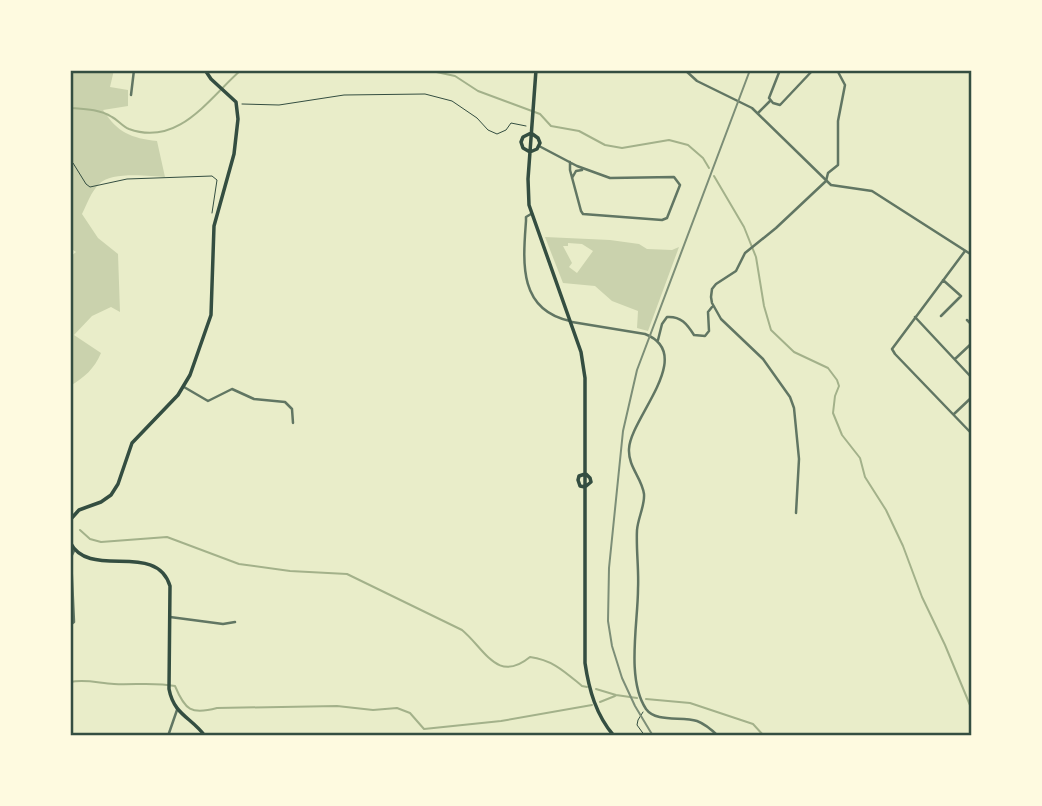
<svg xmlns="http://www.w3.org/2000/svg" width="1042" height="806" font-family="'Archivo Narrow',sans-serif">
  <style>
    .green { fill: #cad2ad; fill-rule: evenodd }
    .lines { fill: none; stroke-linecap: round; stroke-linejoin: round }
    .stream { stroke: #a3b18a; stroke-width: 2 }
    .path { stroke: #344e41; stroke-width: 1 }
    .minor { stroke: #617663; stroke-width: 2.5 }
    .tertiary { stroke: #617663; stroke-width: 2.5 }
    .secondary { stroke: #344e41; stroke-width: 3.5 }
    .primary { stroke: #344e41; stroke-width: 3.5 }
    .rail { stroke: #7c8e77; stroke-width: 2 }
    .neatline { fill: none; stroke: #344e41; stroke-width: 2.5 }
  </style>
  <rect width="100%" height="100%" fill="#e9edc9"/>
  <!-- green -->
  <path class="green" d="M 70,70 L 114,70 L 110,87 L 128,90 L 128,106 L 103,110 C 118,133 131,138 157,141 L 165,177 C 149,176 111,171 99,184 C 91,192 87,204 82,214 L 98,238 L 118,254 L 120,312 L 111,307 L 92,316 L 74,335 L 101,353 C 94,369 85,377 70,386 L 70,257 L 76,252 L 70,248 Z
    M 545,237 L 610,240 L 639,244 L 647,249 L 672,250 L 679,247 L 648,331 L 637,328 L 638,311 L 612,301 L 595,286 L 563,283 ZM 568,243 L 582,244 L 593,251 L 577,273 L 569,267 L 572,263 L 563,246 L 568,246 Z"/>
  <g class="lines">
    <!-- stream -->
    <path class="stream" d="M 427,70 L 455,76 L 478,91 L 540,114 L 551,126 L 579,131 L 605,145 L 622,148 L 669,140 L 688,145 L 703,158 L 709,168
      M 70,108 C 84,109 99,109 112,117 C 118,120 122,126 129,129 C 179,147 209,98 241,70
      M 714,176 L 744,227 L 756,257 L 764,306 L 771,330 L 794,352 L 828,368 L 837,380 L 839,386 L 835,396 L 833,413 L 842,435 L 860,458 L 865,477 L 886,510 L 903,546 L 922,597 L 945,645 L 972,710
      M 80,530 L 90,539 L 101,542 L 167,537 L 239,564 L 290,571 L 347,574 L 462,630 C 485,649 497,684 530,657 C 553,660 565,672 582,686 L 587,687
      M 70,682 C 86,679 98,683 114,684 C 135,685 155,682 175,686 C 185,710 191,715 217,708 L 337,706 L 373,710 L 397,708 L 410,713 L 424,729 L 501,721 L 592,705
      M 596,689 L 616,695 L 637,698
      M 646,699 L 690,703 L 753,724 L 764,736
      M 600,702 L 615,696"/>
    <!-- path -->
    <path class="path" d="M 242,104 L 279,105 L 344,95 L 425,94 L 452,101 L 477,118 L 488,130 L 497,134 L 506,130 L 511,123 L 526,126
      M 70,163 L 73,163 L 86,184 L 90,187 L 127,179 L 212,176 L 217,180 L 212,213
      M 643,712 L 638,720 L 637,725 L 645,736"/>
    <!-- minor -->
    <path class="minor" d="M 780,70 L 769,98 L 773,103 L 780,105 L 813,70
      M 131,95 L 134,70
      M 758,113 L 770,101
      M 539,146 L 577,166 L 610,178 L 674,177 L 680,185 L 667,218 L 662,220 L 583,214 L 581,211 L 570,170 L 570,162
      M 572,178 L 576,171 L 582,170
      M 531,214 L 526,217 L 526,221 C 523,262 518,310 570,321
      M 965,251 L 892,349 L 895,354 L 972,434
      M 941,316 L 961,296 L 943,280
      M 915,317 L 972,378
      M 967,320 L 972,325
      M 658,340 L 662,324 L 667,317 C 681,316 687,324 694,335 L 705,336 L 709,331 L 708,312 L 712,307
      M 955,359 L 972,343
      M 184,387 L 208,401 L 232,389 L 254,399 L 285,402 L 292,409 L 293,423
      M 954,414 L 972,397
      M 796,513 L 799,459 L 794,408 L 790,397 L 763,359 L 721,319 L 712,303 L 711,297 L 712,289 L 716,284 L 736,271 L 745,253 L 776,228 L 826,181 L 828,173 L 838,165 L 838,121 L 845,85 L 837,70
      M 170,617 L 223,624 L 235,622
      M 70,625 L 74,622 L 71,557 L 74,551
      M 168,736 L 177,710"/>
    <!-- tertiary -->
    <path class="tertiary" d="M 685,70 L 697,81 L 752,108 L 831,185 L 872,191 L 972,255
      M 572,322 L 645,334 C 697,354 630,418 629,449 C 628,467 642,478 644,494 C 645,505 638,518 637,530 C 636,550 639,569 638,589 C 638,623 626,679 646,709 C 656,723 682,716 697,721 C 705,724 712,730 718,736"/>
    <!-- secondary -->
    <path class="secondary" d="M 536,70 L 528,179 L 529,205 L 581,352 L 585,378 L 585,663 C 589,690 596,715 614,736
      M 530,152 L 523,148 L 521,142 L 523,137 L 531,133
      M 530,152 L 537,149 L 540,143 L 538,138 L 531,133
      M 585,487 L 580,486 L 578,480 L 579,476 L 585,474
      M 585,487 L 591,482 L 590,478 L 586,474"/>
    <!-- primary -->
    <path class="primary" d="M 70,520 L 79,510 L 101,502 L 111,495 L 118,484 L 132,443 L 178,395 L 190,375 L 211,315 L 214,226 L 234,154 L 238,119 L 236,102 L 211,79 L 205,70
      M 70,542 C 89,581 156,540 170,586 L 169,689 C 174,715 191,717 205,736"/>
    <!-- rail -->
    <path class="rail" d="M 653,736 L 635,706 L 622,678 L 612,646 L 608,621 L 609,568 L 623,431 L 637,370 L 750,70"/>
  </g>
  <!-- border -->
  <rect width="1042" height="806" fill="none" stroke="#fefae0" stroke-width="144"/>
  <rect x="72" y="72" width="898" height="662" class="neatline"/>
</svg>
